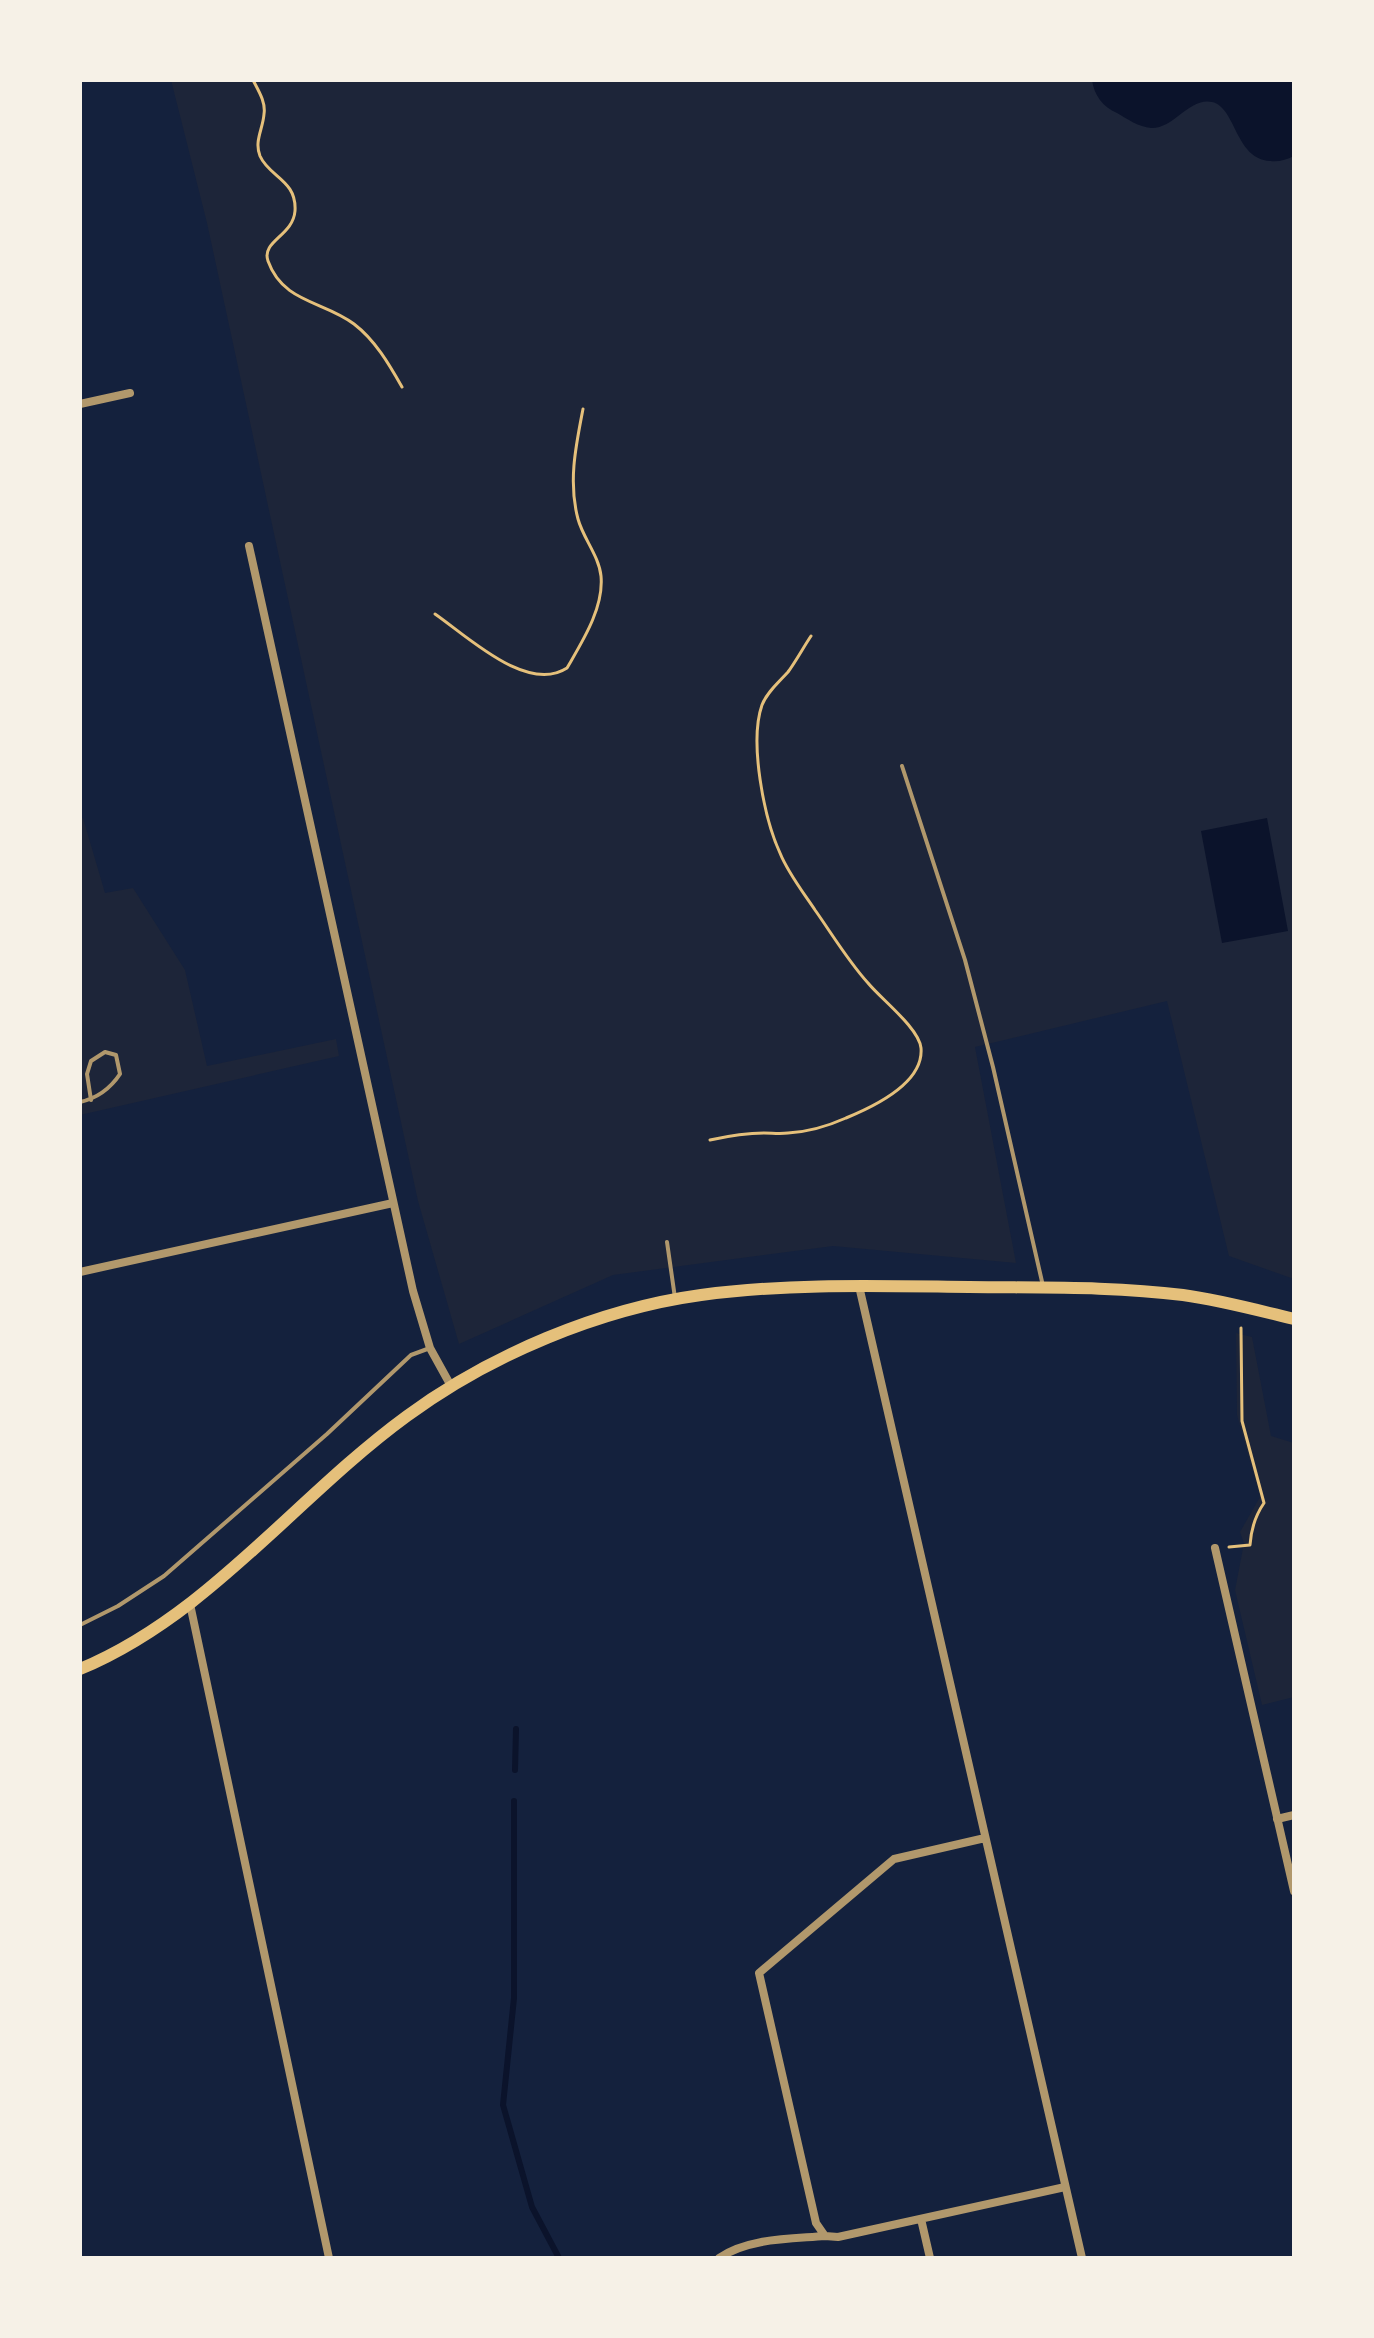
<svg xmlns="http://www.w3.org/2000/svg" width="1374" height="2338" font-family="'Nunito Sans',sans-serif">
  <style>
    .green { fill: #1d2539 }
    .water { fill: #0b132b }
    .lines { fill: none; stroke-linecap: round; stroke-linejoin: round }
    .stream { stroke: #0b132b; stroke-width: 6 }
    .path { stroke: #e5c07b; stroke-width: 3 }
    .service { stroke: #b1986c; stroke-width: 4 }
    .minor { stroke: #b1986c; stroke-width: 8 }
    .secondary { stroke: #e5c07b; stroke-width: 12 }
  </style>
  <rect width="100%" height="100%" fill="#14213d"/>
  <!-- green -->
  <path class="green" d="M 171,80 L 1294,80 L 1294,1279 L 1229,1256 L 1167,1001 L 975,1047 L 1016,1263 L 833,1246 L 613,1275 L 459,1344 L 418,1201 L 207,223 Z
    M 83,818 L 105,893 L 133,888 L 185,970 L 207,1066 L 336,1039 L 339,1056 L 80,1115 L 80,819 Z
    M 1236,1333 L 1252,1337 L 1271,1436 L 1294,1443 L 1294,1697 L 1262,1705 L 1235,1590 L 1244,1543 L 1240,1532 L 1260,1497 L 1237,1415 Z"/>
  <!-- water -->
  <path class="water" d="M 1092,80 L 1294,80 L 1294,156 C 1286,160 1279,162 1270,161 C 1235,159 1236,107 1212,102 C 1189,97 1174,129 1151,128 C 1139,127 1127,119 1117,113 C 1103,107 1094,95 1092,80 Z
    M 1267,818 L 1288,931 L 1222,943 L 1201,831 Z"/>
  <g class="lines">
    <!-- stream -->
    <path class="stream" d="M 515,1770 L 516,1729
      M 514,1801 L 514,1998 L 503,2105 L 532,2207 L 559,2258"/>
    <!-- path -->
    <path class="path" d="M 253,80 C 258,90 266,102 264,114 C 263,129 254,141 260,156 C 269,177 297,180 295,211 C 293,236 261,241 268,261 C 283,303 324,301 354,324 C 375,340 389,364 402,387
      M 435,614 C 467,636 527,694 567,668 C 582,642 604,608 601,576 C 599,556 583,538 578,519 C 568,482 576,445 583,409
      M 710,1140 C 728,1136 745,1133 764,1133 C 772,1133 780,1134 788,1133 C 808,1132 828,1126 846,1118 C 873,1107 924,1083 921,1048 C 919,1028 881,999 868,983 C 848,961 832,934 815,910 C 803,892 788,873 780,853 C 764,818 749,742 762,705 C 767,692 779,682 788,672 C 796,661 803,648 811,636
      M 1229,1547 L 1250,1545 C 1251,1530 1255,1516 1264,1503 L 1242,1421 L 1241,1328"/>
    <!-- service -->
    <path class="service" d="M 902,766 L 965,960 L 993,1067 L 1043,1286
      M 80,1102 C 98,1098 110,1089 120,1074 L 116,1055 L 105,1052 L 91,1061 L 87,1074 L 91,1100
      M 667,1242 L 675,1298
      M 80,1625 L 118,1606 L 164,1576 L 327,1434 L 411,1355 L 430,1348"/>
    <!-- minor -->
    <path class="minor" d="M 80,404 L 130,393
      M 249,546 L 413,1291 L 430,1348 L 451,1386
      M 80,1272 L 393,1203
      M 859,1286 L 1082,2258
      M 1215,1548 L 1294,1891
      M 190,1604 L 329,2258
      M 1277,1819 L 1294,1815
      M 985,1838 L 894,1859 L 759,1973 L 816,2223 L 825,2236 L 838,2237 L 1065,2187
      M 921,2219 L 930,2258
      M 719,2258 C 748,2238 791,2239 825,2236"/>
    <!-- secondary -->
    <path class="secondary" d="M 80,1669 C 208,1616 296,1497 407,1416 C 490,1355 599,1309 701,1295 C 790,1283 880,1286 969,1287 C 1040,1288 1112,1286 1183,1295 C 1220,1300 1257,1310 1294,1319"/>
  </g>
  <!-- border -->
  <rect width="1374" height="2338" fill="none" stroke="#f6f1e7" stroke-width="164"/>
</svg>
